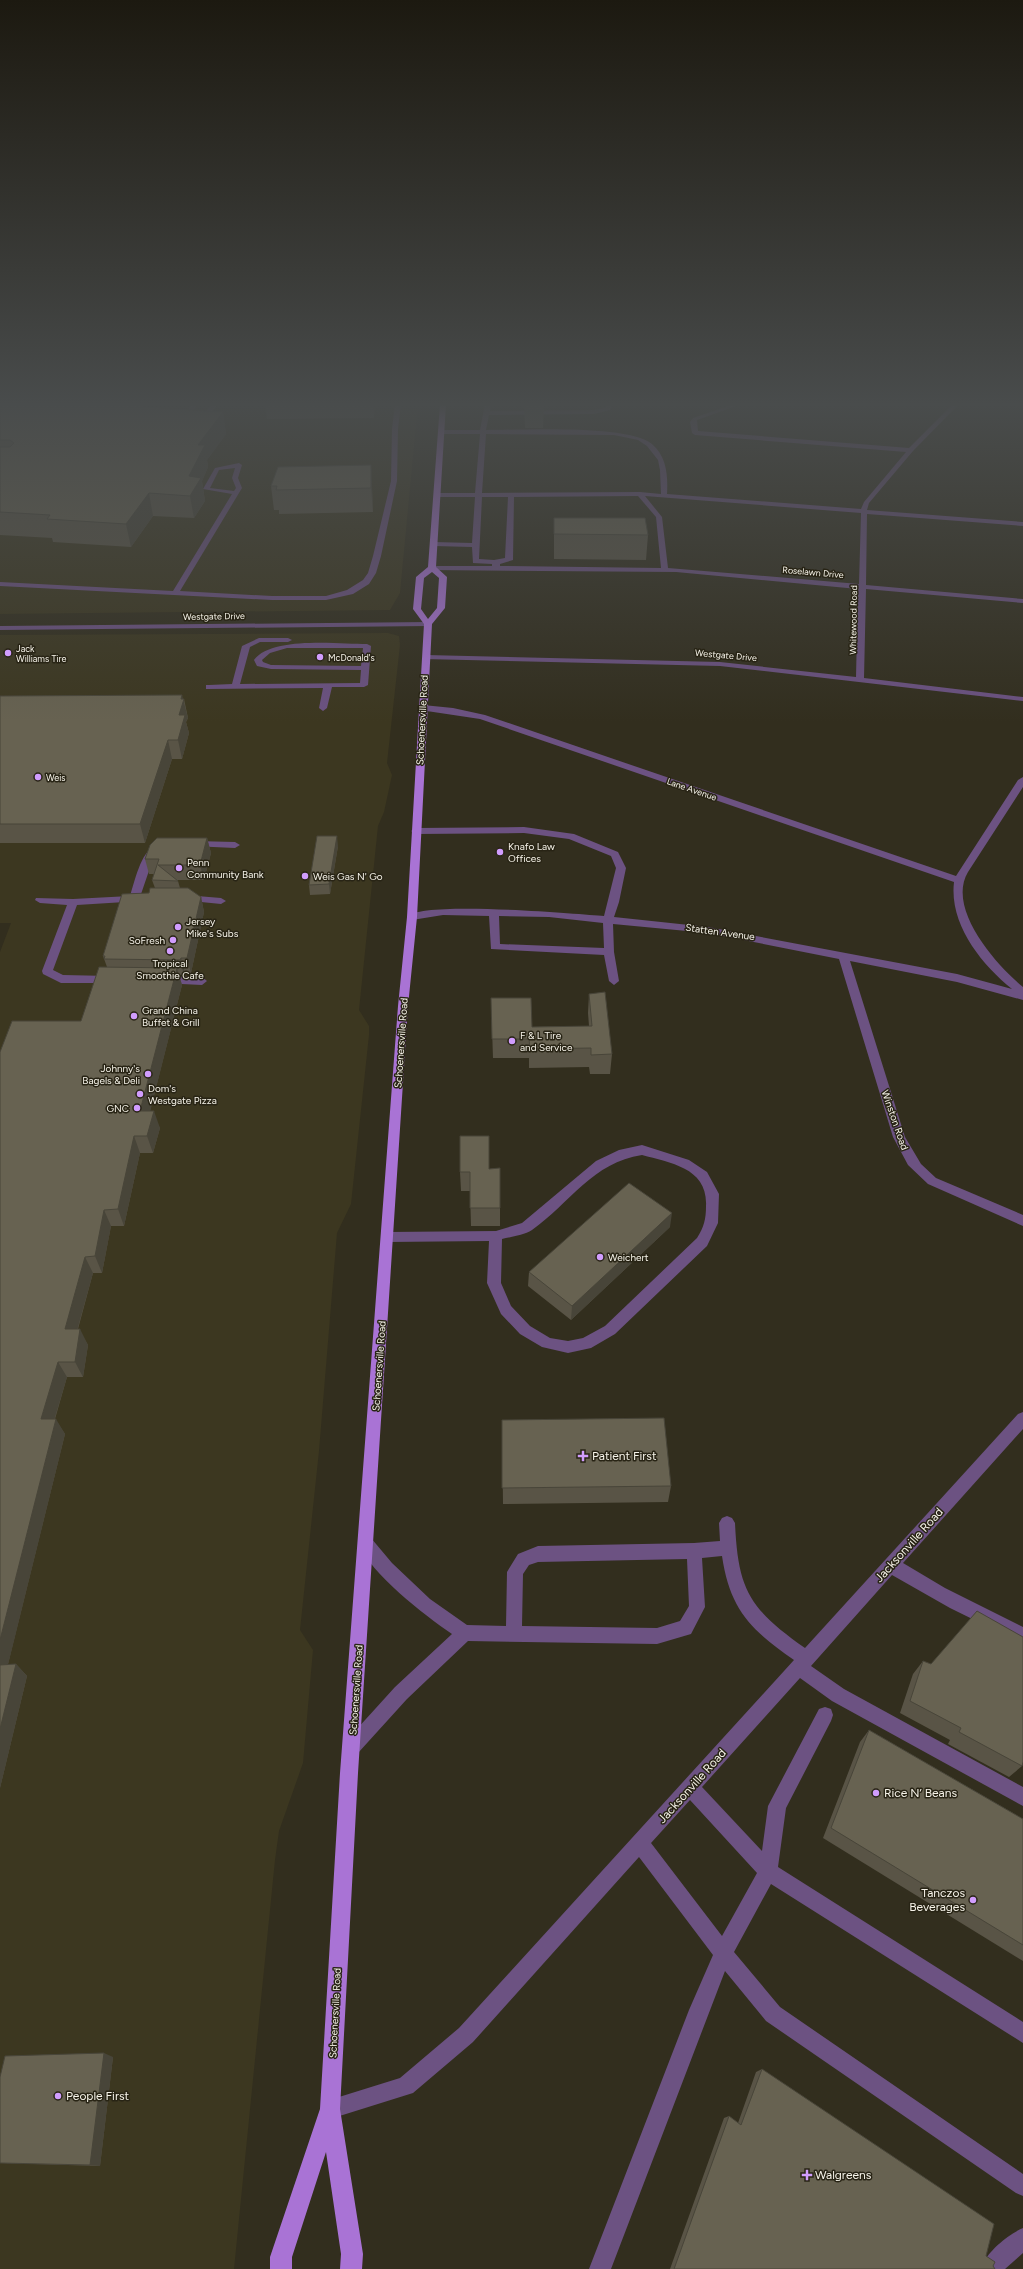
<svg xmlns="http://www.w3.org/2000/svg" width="1023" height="2269" font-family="Figtree,sans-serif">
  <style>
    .built { fill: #3c3720 }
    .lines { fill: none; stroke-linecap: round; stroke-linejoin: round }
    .minor { fill: #6c5282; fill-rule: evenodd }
    .major { fill: #a973d5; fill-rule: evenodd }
    .wall { fill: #595446 }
    .shaded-wall { fill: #484539 }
    .building { fill: #676251; stroke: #484539 }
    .poi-dot { fill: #d19dfe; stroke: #282415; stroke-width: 1.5 }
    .labels { text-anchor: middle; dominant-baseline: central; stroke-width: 3; stroke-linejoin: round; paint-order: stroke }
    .far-street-label { font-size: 9px; fill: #f7f4ea; stroke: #282415 }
    .far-poi-label { font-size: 9px; fill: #f7f4ea; stroke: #282415; text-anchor: start }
    .street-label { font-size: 10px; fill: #f7f4ea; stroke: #282415 }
    .poi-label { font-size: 10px; fill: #f7f4ea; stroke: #282415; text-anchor: start }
    .near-poi-label { font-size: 12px; fill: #f7f4ea; stroke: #282415; text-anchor: start }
    .near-street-label { font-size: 12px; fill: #f7f4ea; stroke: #282415 }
  </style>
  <rect width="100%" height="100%" fill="#322e1e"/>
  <!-- built -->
  <path class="built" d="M 0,404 L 418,404 L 400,593 L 390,610 L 0,614 Z
    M 388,633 L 399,636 L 400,645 L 387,763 L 392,775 L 384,812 L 378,826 L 359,1010 L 369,1026 L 369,1035 L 351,1204 L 337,1233 L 319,1451 L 300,1630 L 313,1650 L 303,1763 L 279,1831 L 275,1860 L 234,2269 L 0,2269 L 0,952 L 11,923 L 0,923 L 0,635 Z"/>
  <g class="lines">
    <!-- minor -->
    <path class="minor" d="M 192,404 L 198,404 L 187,421 L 198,422 L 212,404 L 218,404 L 202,425 L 183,424 L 181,420 Z
      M 395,404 L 401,404 L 398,429 L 397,481 L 381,556 L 376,573 L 369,584 L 353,594 L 326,600 L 272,600 L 0,586 L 0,582 L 173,591 L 232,494 L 203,489 L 215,468 L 239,463 L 242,465 L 238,478 L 242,488 L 180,591 L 272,596 L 326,596 L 347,590 L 363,580 L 368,573 L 373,556 L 391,481 L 392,429 ZM 235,468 L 232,478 L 236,488 L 234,491 L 210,488 L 219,470 Z
      M 485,404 L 491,404 L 490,411 L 594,410 L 605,408 L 606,404 L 612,404 L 610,410 L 594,414 L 489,415 L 486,430 C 521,430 628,424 652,444 C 667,457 668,476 667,494 L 861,509 L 864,502 L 906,452 L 695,435 L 692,433 L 690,422 L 693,418 L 734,404 L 742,404 L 697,420 L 698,431 L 909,448 L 953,404 L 959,404 L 913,451 L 869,503 L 867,510 L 1023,522 L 1023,526 L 867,514 L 866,585 L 1023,599 L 1023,603 L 866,589 L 864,678 L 1023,697 L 1023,701 L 720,666 L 423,659 L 423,655 L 426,655 L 720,662 L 856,677 L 858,589 L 676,572 L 429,570 L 428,568 L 432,566 L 492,566 L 492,564 L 473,563 L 472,547 L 434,546 L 430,544 L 434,542 L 472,543 L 475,497 L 437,497 L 434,495 L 437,493 L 475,493 L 480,434 L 441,434 L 438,432 L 441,430 L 480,430 ZM 486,434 L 614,435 L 638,440 L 647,446 L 658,460 L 660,470 L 661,494 L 640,492 L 482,493 ZM 638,496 L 656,517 L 661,568 L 500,566 L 500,564 L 513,560 L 514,497 ZM 645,496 L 861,513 L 859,584 L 668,568 L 662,517 ZM 482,497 L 508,497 L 505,558 L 494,560 L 479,559 Z
      M 428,622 L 431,622 L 431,626 L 0,630 L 0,626 Z
      M 259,638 L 288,638 L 292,640 L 288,642 L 260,642 L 250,647 L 240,684 L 360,683 L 361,670 L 271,669 L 257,666 L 254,660 C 271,636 339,644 367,644 L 371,646 L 368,685 L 364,687 L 332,687 L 327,708 L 323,711 L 319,708 L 323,688 L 206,689 L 206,685 L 209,685 L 232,684 L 242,646 ZM 287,648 L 363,648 L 361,666 L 271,665 L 263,662 L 262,660 L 270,653 Z
      M 423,705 L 453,708 L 485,715 L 956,876 L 1018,780 L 1023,777 L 1023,787 L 968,872 C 946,909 997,966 1023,987 L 1023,1000 L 957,982 L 850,961 L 905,1137 L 921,1164 L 936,1178 L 1023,1215 L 1023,1226 L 928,1184 L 908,1165 L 893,1137 L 839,959 L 708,933 L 613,924 L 614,952 L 619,981 L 614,985 L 609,981 L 604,955 L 491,949 L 489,916 L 443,915 L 412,920 L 407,917 C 420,900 577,914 604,916 L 616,868 L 611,856 L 569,839 L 524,833 L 416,834 L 411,831 L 416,828 L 524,827 L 574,834 L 618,852 L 626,868 L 619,902 L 614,917 L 708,927 L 957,974 L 1012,989 C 981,964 949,924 954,882 L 480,719 L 420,710 L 420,706 ZM 499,916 L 549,917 L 603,923 L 604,948 L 500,944 Z
      M 194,841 L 235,842 L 240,845 L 235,848 L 191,846 L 191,842 Z
      M 155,847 L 160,850 L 153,859 L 140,897 L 142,899 L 141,901 L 77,905 L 53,970 L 63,975 L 110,976 L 114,977 L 115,980 L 114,983 L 61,983 L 43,974 L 42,971 L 67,905 L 40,903 L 35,900 L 36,898 L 73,899 L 130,896 C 134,884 141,850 155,847 Z
      M 185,895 L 221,898 L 226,901 L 221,904 L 181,900 L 180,898 Z
      M 165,976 L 202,977 L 207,981 L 202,985 L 161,983 L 160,980 L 161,977 Z
      M 642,1145 L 689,1160 L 707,1172 L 719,1194 L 718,1223 L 707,1246 L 615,1334 L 591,1348 L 568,1353 L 542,1347 L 520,1334 L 501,1314 L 487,1283 L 489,1241 L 388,1242 L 383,1241 L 382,1237 L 383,1233 L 388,1232 L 496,1231 L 522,1223 L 596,1161 L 619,1150 ZM 642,1155 C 671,1163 708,1168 706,1206 C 706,1219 704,1227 697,1238 L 605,1326 L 583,1338 L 568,1341 L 550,1338 L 530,1326 L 511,1306 L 501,1283 L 502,1239 C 511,1237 524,1235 532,1230 C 570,1203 593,1162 642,1155 Z
      M 1023,1412 L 1023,1429 L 903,1563 L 945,1588 L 1023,1627 L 1023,1644 L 950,1608 L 892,1575 L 811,1666 L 844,1689 L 1023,1787 L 1023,1806 L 832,1701 L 800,1678 L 702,1787 L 762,1851 L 768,1806 L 819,1709 L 825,1707 L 831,1709 L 833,1715 L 831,1721 L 786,1808 L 778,1867 L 1023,2022 L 1023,2043 L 771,1884 L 734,1952 L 780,2007 L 1023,2174 L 1023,2196 L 1016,2193 L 766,2021 L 725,1971 L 611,2269 L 589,2269 L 689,2010 L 713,1955 L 639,1857 L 473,2042 L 413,2093 L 330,2119 L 323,2116 L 320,2109 L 323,2102 L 400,2078 L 459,2028 L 794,1660 C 751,1630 730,1610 722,1556 L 702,1558 L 705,1607 L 691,1634 L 657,1644 L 468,1641 L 407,1699 L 358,1753 L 352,1756 L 346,1753 L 343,1747 L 346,1741 L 395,1687 L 452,1634 C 423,1614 372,1575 358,1543 L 361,1538 L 366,1535 L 371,1538 L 392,1563 L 430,1599 L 467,1625 L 506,1626 L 507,1572 L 518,1554 L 538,1546 L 694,1543 L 720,1541 L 719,1523 L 722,1518 L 727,1516 L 732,1518 L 735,1523 C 738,1591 750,1609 805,1648 L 1018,1414 ZM 687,1559 L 689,1606 L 680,1621 L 657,1628 L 522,1626 L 523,1574 L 529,1565 L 538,1562 ZM 690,1800 L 757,1873 L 722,1936 L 651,1843 Z
      M 1023,2228 L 1023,2253 L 1005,2269 L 985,2269 L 983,2264 C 989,2250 1009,2234 1023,2228 Z"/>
    <!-- major -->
    <path class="major" d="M 440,404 L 446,404 L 436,567 L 447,577 L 445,608 L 432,624 L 417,917 L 408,1006 L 358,1773 L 340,2109 L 363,2254 L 362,2269 L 340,2269 L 341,2254 L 326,2152 L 292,2257 L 292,2269 L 270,2269 L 270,2257 L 320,2109 L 340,1773 L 398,1006 L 407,917 L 424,624 L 413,609 L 416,577 L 428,567 ZM 432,572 L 439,578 L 437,608 L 428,619 L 421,609 L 424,578 Z"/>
  </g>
  <!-- wall -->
  <path class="wall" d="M 0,404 L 147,404 L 147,407 L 223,412 L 226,434 L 207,460 L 208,467 L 202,481 L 205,501 L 194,518 L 153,516 L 131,547 L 53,542 L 52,538 L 0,535 Z
    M 265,404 L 375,404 L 374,418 L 267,419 Z
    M 524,404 L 544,404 L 543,428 L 525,428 Z
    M 278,467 L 372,488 L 373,512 L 279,514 L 279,510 L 274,510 L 271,486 Z
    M 554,518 L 648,535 L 646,560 L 554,559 Z
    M 0,696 L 184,699 L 188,718 L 186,722 L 189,733 L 182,759 L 172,759 L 145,843 L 0,843 Z
    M 207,838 L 211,853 L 204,880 L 177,880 L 178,881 L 180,888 L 201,897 L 204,912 L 191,973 L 185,973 L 184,975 L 179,975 L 182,985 L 150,1111 L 160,1128 L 153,1153 L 140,1153 L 124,1226 L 111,1226 L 102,1273 L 93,1273 L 78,1329 L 88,1345 L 83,1377 L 67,1377 L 55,1419 L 65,1434 L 8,1664 L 16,1664 L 27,1676 L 0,1788 L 0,1052 L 81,1021 L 107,967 L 103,956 L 149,893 L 155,888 L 152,880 L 154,874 L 149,874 L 145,859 Z
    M 338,846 L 330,894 L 310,895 L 309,885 Z
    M 589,994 L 612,1054 L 610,1074 L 590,1074 L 589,1067 L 529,1068 L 529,1058 L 493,1058 L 491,998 L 532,1027 L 589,1026 L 588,1013 Z
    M 500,1168 L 500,1226 L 471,1226 L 470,1191 L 461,1191 L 460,1172 Z
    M 670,1227 L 571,1320 L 528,1286 L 529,1272 Z
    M 502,1420 L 671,1486 L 668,1502 L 503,1504 Z
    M 923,1661 L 1022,1766 L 1009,1777 L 948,1744 L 950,1740 L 900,1713 L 913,1674 Z
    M 869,1730 L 1023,1819 L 1023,1961 L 823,1838 L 860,1742 Z
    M 113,2057 L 100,2166 L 0,2163 L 0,2077 Z
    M 762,2069 L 986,2256 L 993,2266 L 995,2269 L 670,2269 L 724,2118 L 729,2116 L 738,2123 L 756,2072 Z"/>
  <!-- shaded-wall -->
  <path class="shaded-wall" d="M 136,404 L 147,404 L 151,424 Z
    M 373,404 L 375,404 L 374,418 Z
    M 223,412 L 226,434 L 207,460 L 208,467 L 202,481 L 205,501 L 194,518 L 190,496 L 189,476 L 198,445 Z
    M 371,465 L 372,488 L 373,512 L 371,488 Z
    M 149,493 L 153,516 L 131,547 L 126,524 Z
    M 182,695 L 188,718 L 186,722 L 189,733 L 182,759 L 178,740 L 179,715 L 181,699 Z
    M 168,740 L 172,759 L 145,843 L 140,824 Z
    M 337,836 L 338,846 L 330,894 L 329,884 Z
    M 207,838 L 211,853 L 204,880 L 200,865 Z
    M 201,897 L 204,912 L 191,973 L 187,958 Z
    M 181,958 L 185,973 L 184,975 L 180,960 Z
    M 177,968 L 182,985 L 146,1128 L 140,1111 Z
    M 154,1111 L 160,1128 L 153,1153 L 147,1136 Z
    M 134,1136 L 140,1153 L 124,1226 L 118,1209 Z
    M 104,1210 L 111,1226 L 102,1273 L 95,1256 Z
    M 672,1213 L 670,1227 L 571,1320 L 572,1306 Z
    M 85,1257 L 93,1273 L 73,1345 L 65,1329 Z
    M 80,1329 L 88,1345 L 83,1377 L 75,1362 Z
    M 58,1362 L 67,1377 L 50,1434 L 41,1419 Z
    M 56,1419 L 65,1434 L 5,1677 L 0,1672 L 0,1640 Z
    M 16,1664 L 27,1676 L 0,1788 L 0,1729 Z
    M 104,2053 L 113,2057 L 100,2166 L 90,2165 Z"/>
  <!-- building -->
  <path class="building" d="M 0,404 L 145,404 L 142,407 L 223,412 L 198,445 L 205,445 L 189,476 L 201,478 L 190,496 L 149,493 L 126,524 L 47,519 L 50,515 L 0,512 L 0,447 L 10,447 L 14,443 L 10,440 L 0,440 Z
    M 525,404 L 544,404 L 544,405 L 525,405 Z
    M 371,465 L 371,488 L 276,490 L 277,486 L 271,486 L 278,467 Z
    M 554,518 L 645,518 L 648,535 L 554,534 Z
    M 182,695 L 181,699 L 184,699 L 179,715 L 185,715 L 178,740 L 168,740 L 140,824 L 0,824 L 0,696 Z
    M 317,836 L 337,836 L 329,884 L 309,885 Z
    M 157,838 L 207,838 L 200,865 L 158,865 L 178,881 L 152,880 L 159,859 L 145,859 L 150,845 Z
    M 150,888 L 188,888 L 201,897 L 187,958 L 181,958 L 180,960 L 104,959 L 105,956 L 103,956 L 122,894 L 149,893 Z
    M 99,967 L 177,968 L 140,1111 L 154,1111 L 147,1136 L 134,1136 L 118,1209 L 104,1210 L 95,1256 L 85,1257 L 65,1329 L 80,1329 L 75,1362 L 58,1362 L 41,1419 L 56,1419 L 0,1640 L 0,1052 L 12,1021 L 81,1021 Z
    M 605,992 L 612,1054 L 591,1055 L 591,1048 L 530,1049 L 529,1039 L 492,1039 L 491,998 L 531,998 L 532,1027 L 592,1026 L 589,994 Z
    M 460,1136 L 489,1136 L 489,1169 L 500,1168 L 500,1208 L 470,1208 L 470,1172 L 460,1172 Z
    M 629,1183 L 672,1213 L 572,1306 L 529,1272 Z
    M 664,1418 L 671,1486 L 502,1488 L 502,1420 Z
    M 977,1611 L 1023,1637 L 1023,1762 L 1022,1766 L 959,1732 L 961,1728 L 910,1701 L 923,1661 L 931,1664 Z
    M 16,1664 L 0,1729 L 0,1665 Z
    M 869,1730 L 1023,1819 L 1023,1945 L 831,1828 Z
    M 104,2053 L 90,2165 L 0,2163 L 0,2077 L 5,2056 Z
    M 762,2069 L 994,2224 L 986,2256 L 995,2262 L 993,2266 L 995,2269 L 674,2269 L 729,2116 L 741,2125 Z"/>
  <!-- sky -->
  <linearGradient id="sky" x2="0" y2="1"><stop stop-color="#1c1910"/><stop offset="0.56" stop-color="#494c4c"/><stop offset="1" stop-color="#494c4c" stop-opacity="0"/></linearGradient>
  <rect width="1023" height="722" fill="url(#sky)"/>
  <!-- markers -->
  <g class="poi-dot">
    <circle cx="8" cy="653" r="4"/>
    <circle cx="320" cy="657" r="4"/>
    <circle cx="38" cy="777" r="4"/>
    <circle cx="500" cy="852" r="4"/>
    <circle cx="179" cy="868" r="4"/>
    <circle cx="305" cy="876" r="4"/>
    <circle cx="178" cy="927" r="4"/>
    <circle cx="173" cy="940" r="4"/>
    <circle cx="170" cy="951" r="4"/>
    <circle cx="134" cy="1016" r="4"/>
    <circle cx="512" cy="1041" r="4"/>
    <circle cx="148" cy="1074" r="4"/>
    <circle cx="140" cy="1094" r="4"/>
    <circle cx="137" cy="1108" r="4"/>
    <circle cx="600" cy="1257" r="4"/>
    <path d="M581 1450h4v4h4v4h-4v4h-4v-4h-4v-4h4z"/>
    <circle cx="876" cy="1793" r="4"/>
    <circle cx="973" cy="1900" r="4"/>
    <circle cx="58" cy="2096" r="4"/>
    <path d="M805 2169h4v4h4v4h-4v4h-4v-4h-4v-4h4z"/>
  </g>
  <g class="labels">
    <!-- far-street labels -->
    <g class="far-street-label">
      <text transform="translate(813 572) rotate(5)">Roselawn Drive</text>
      <text transform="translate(214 616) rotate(-1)">Westgate Drive</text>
      <text transform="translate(853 620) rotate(-89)">Whitewood Road</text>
      <text transform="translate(726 655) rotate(5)">Westgate Drive</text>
      <text transform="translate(692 789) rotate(19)">Lane Avenue</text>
    </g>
    <!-- far-poi labels -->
    <g class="far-poi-label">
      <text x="16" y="648">Jack<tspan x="16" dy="10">Williams Tire</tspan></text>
      <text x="328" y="657">McDonald's</text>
      <text x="46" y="777">Weis</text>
    </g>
    <!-- street labels -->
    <g class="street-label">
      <text transform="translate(422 720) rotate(-87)">Schoenersville Road</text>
      <text transform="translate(720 932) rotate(8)">Statten Avenue</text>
      <text transform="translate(401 1043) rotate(-86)">Schoenersville Road</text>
      <text transform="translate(895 1120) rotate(71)">Winston Road</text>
      <text transform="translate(379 1366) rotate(-86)">Schoenersville Road</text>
      <text transform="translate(356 1690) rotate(-86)">Schoenersville Road</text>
      <text transform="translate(335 2013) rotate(-87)">Schoenersville Road</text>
    </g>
    <!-- poi labels -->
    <g class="poi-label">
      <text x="508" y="846">Knafo Law<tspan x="508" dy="12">Offices</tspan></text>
      <text x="187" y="862">Penn<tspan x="187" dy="12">Community Bank</tspan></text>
      <text x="313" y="876">Weis Gas N' Go</text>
      <text x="186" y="921">Jersey<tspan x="186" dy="12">Mike's Subs</tspan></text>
      <text x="165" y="940" text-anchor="end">SoFresh</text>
      <text x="170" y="963" text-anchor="middle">Tropical<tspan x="170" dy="12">Smoothie Cafe</tspan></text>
      <text x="142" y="1010">Grand China<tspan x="142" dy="12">Buffet &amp; Grill</tspan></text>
      <text x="520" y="1035">F &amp; L Tire<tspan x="520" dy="12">and Service</tspan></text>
      <text x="140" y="1068" text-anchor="end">Johnny's<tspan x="140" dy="12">Bagels &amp; Deli</tspan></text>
      <text x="148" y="1088">Dom's<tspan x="148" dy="12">Westgate Pizza</tspan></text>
      <text x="129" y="1108" text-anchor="end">GNC</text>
      <text x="608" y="1257">Weichert</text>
    </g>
    <!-- near-poi labels -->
    <g class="near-poi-label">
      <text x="592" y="1456">Patient First</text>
      <text x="884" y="1793">Rice N’ Beans</text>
      <text x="965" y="1893" text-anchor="end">Tanczos<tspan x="965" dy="14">Beverages</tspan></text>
      <text x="66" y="2096">People First</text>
      <text x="815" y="2175">Walgreens</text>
    </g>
    <!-- near-street labels -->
    <g class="near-street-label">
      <text transform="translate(909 1545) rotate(-48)">Jacksonville Road</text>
      <text transform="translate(692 1786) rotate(-48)">Jacksonville Road</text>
    </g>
  </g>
</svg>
